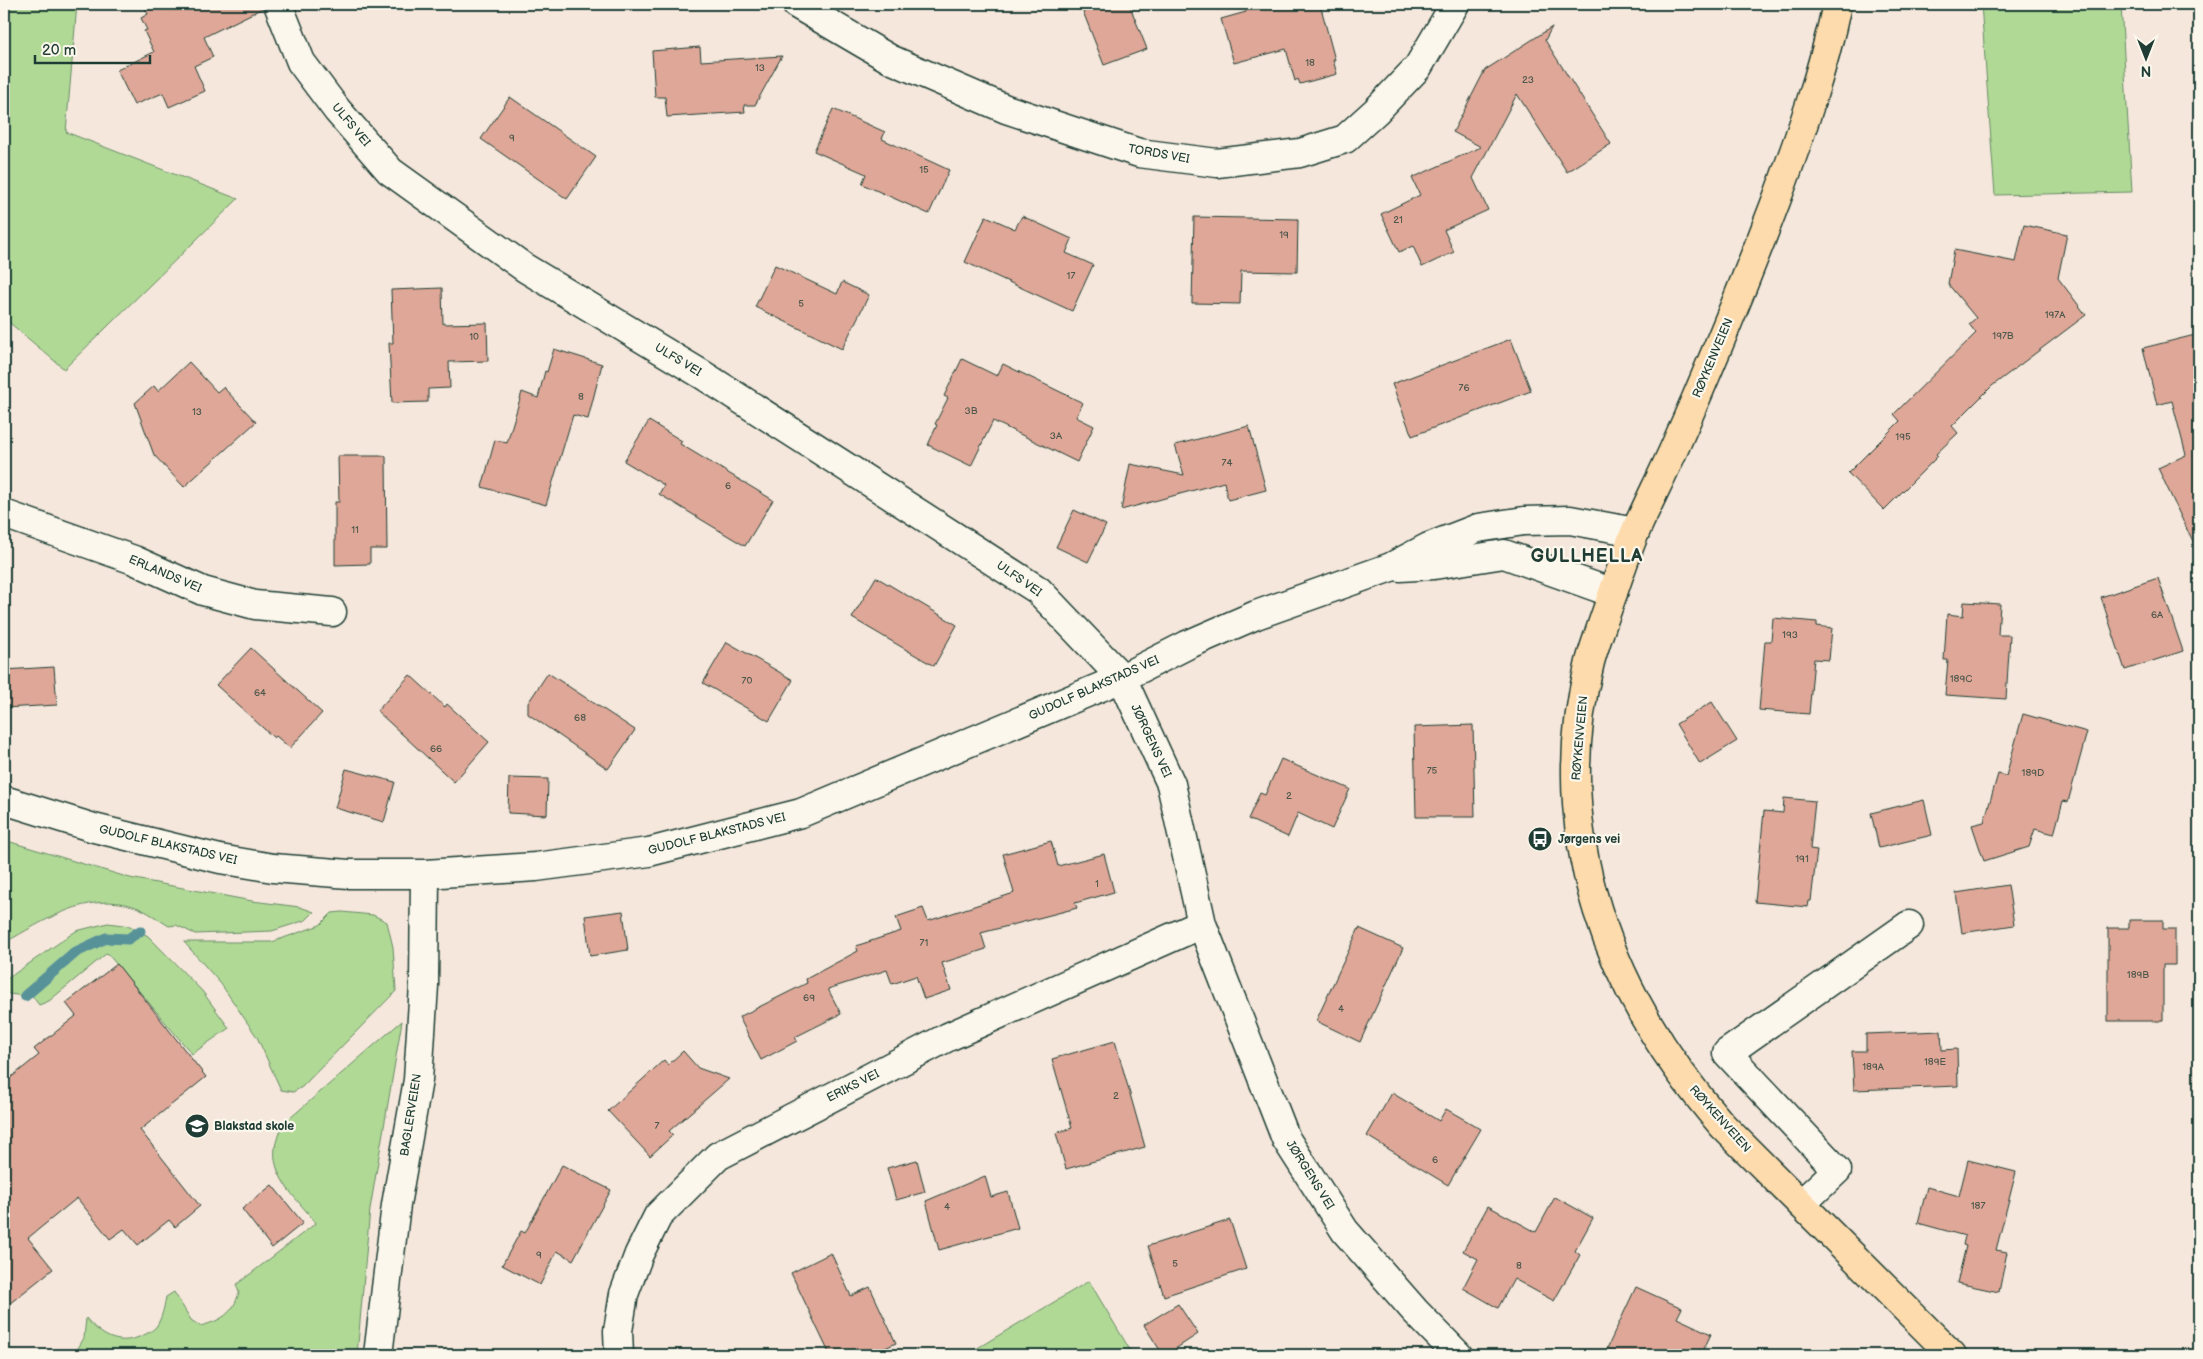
<svg xmlns="http://www.w3.org/2000/svg" width="2203" height="1359" font-family="'Balsamiq Sans',sans-serif">
  <style>
    .green { fill: #b0d996; stroke: #688b65 }
    .lines { fill: none; stroke-linecap: round; stroke-linejoin: round }
    .stream { stroke: #589299; stroke-width: 11 }
    .building { fill: #dfa797; stroke: #1f3d34 }
    .minor-casing { stroke: #1f3d34; stroke-width: 31 }
    .major-casing { stroke: #1f3d34; stroke-width: 31 }
    .minor { stroke: #fbf7ec; stroke-width: 28 }
    .major { stroke: #fedbac; stroke-width: 28 }
    .labels { text-anchor: middle; dominant-baseline: central; stroke-width: 4.5; stroke-linejoin: round; paint-order: stroke }
    .number-label { font-size: 10px; fill: #4f584d }
    .street-label { font-size: 12px; fill: #1f3d34; stroke: #fbf7ec }
    .poi-label { font-size: 12px; font-weight: bold; fill: #1f3d34; stroke: #fbf7ec; text-anchor: start }
    .district-label { font-size: 18px; font-weight: bold; letter-spacing: 1px; fill: #1f3d34; stroke: #fbf7ec }
  </style>
  <rect width="100%" height="100%" fill="#f5e7db"/>
  <filter id="ink" filterUnits="userSpaceOnUse"><feTurbulence type="fractalNoise" baseFrequency=".02" numOctaves="2"/><feDisplacementMap in="SourceGraphic" scale="10" xChannelSelector="R" yChannelSelector="G"/><feConvolveMatrix kernelMatrix="1 2 1 2 8 2 1 2 1" color-interpolation-filters="sRGB"/></filter>
  <g filter="url(#ink)">
    <!-- green -->
    <path class="green" d="M 4,4 L 77,4 L 66,132 L 238,199 L 64,369 L 4,318 Z
      M 1981,4 L 2121,4 L 2132,192 L 1995,195 Z
      M 4,840 L 130,878 L 252,901 L 300,907 L 314,912 L 306,920 L 272,931 L 195,934 L 176,925 L 169,926 C 159,920 147,911 136,907 C 88,890 44,921 4,943 Z
      M 342,912 L 373,915 L 387,922 L 393,947 L 396,991 L 302,1087 L 293,1092 L 281,1090 L 257,1037 L 221,984 L 184,942 L 272,942 L 320,925 L 332,913 Z
      M 108,923 L 130,926 L 148,936 L 202,991 L 229,1028 L 192,1054 L 107,953 L 49,1001 L 39,1005 L 33,997 L 9,994 L 4,990 L 4,981 L 76,931 Z
      M 402,1021 L 370,1209 L 357,1355 L 74,1355 L 84,1338 L 86,1318 C 100,1335 117,1346 139,1337 C 145,1335 152,1331 156,1327 C 162,1318 164,1308 166,1297 L 174,1292 L 191,1320 L 200,1326 C 221,1321 234,1313 239,1292 L 236,1285 L 316,1223 C 296,1197 264,1172 278,1136 C 280,1130 286,1124 289,1119 Z
      M 1089,1281 L 1133,1355 L 966,1355 Z"/>
    <g class="lines">
      <!-- stream -->
      <path class="stream" d="M 25,996 L 76,952 L 106,938 L 128,939 L 140,931"/>
    </g>
    <!-- building -->
    <path class="building" d="M 143,4 L 263,4 L 263,8 L 204,37 L 213,57 L 194,66 L 205,91 L 169,107 L 163,93 L 134,105 L 117,70 L 154,52 L 144,31 L 147,30 L 141,18 L 148,14 Z
      M 1080,4 L 1129,4 L 1147,49 L 1104,65 Z
      M 1244,4 L 1320,4 L 1335,60 L 1333,60 L 1337,74 L 1300,84 L 1298,79 L 1295,81 L 1286,49 L 1234,63 L 1221,19 L 1246,12 Z
      M 1552,27 L 1545,40 L 1611,144 L 1567,172 L 1517,94 L 1473,178 L 1488,210 L 1444,230 L 1454,252 L 1422,267 L 1413,246 L 1399,252 L 1381,214 L 1420,195 L 1412,178 L 1481,147 L 1453,132 L 1485,70 Z
      M 700,47 L 701,61 L 782,56 L 755,105 L 744,105 L 745,112 L 667,117 L 665,97 L 655,97 L 652,51 Z
      M 510,97 L 596,157 L 567,199 L 481,139 Z
      M 833,109 L 885,132 L 882,139 L 949,170 L 929,214 L 862,184 L 866,174 L 814,151 Z
      M 986,216 L 1015,229 L 1022,216 L 1072,239 L 1066,253 L 1093,265 L 1072,311 L 965,262 Z
      M 1194,217 L 1298,219 L 1297,272 L 1241,271 L 1240,304 L 1192,303 Z
      M 2024,225 L 2067,234 L 2058,278 L 2086,315 L 1992,386 L 1952,426 L 1958,433 L 1936,454 L 1938,456 L 1884,510 L 1848,473 L 1900,421 L 1894,414 L 1976,333 L 1969,324 L 1976,318 L 1948,284 L 1954,250 L 2016,262 Z
      M 775,265 L 837,294 L 842,282 L 869,295 L 842,349 L 755,307 Z
      M 442,288 L 443,324 L 487,323 L 488,361 L 449,362 L 450,388 L 428,389 L 428,402 L 392,403 L 389,343 L 393,343 L 391,290 Z
      M 2199,334 L 2199,555 L 2158,468 L 2186,455 L 2172,401 L 2157,405 L 2143,348 Z
      M 1511,339 L 1531,391 L 1412,436 L 1392,384 Z
      M 554,349 L 602,364 L 588,419 L 573,415 L 546,505 L 482,487 L 495,440 L 507,443 L 522,392 L 538,398 L 545,371 L 547,372 Z
      M 962,359 L 997,376 L 1003,364 L 1083,403 L 1076,417 L 1094,426 L 1077,462 L 993,421 L 971,466 L 928,445 L 937,425 L 935,424 L 948,398 L 944,396 Z
      M 189,362 L 217,392 L 223,387 L 256,422 L 184,487 L 154,455 L 135,403 L 154,386 L 158,391 Z
      M 649,421 L 682,441 L 680,444 L 773,500 L 745,546 L 659,494 L 664,485 L 624,461 Z
      M 1249,426 L 1266,490 L 1228,500 L 1224,482 L 1121,510 L 1130,464 L 1184,475 L 1175,445 Z
      M 338,456 L 386,456 L 387,549 L 370,549 L 370,564 L 335,565 L 335,502 L 339,502 Z
      M 1074,510 L 1106,525 L 1088,562 L 1056,547 Z
      M 876,577 L 957,625 L 934,666 L 852,618 Z
      M 2158,578 L 2183,651 L 2125,670 L 2101,597 Z
      M 1964,602 L 2000,604 L 1998,635 L 2010,635 L 2006,699 L 1945,695 L 1948,660 L 1944,660 L 1947,614 L 1963,616 Z
      M 1773,618 L 1817,622 L 1817,626 L 1832,628 L 1829,660 L 1814,659 L 1809,714 L 1759,710 L 1765,641 L 1771,641 Z
      M 727,642 L 793,680 L 769,721 L 703,683 Z
      M 251,648 L 322,713 L 290,748 L 276,736 L 274,738 L 216,685 Z
      M 54,667 L 57,705 L 4,708 L 4,670 Z
      M 548,673 L 635,730 L 608,769 L 528,714 L 528,703 Z
      M 410,675 L 445,707 L 447,704 L 489,742 L 454,782 L 377,711 Z
      M 1712,702 L 1737,741 L 1700,764 L 1676,724 Z
      M 2023,714 L 2087,732 L 2068,802 L 2063,801 L 2054,834 L 2035,829 L 2029,847 L 1984,861 L 1972,825 L 1984,822 L 1998,774 L 2006,776 Z
      M 1473,725 L 1475,817 L 1416,817 L 1414,727 Z
      M 1281,759 L 1350,789 L 1332,829 L 1298,813 L 1288,837 L 1248,819 L 1260,793 L 1265,795 Z
      M 346,769 L 395,782 L 384,822 L 335,808 Z
      M 509,778 L 548,779 L 547,815 L 508,813 Z
      M 1784,798 L 1815,801 L 1810,849 L 1817,850 L 1811,901 L 1809,901 L 1808,907 L 1755,902 L 1764,811 L 1783,813 Z
      M 1924,800 L 1932,835 L 1879,848 L 1871,813 Z
      M 1051,841 L 1058,866 L 1104,854 L 1114,892 L 1075,903 L 1077,908 L 981,933 L 986,949 L 942,963 L 951,990 L 924,999 L 916,976 L 892,984 L 887,970 L 828,989 L 841,1014 L 795,1037 L 797,1041 L 761,1060 L 739,1017 L 807,983 L 806,979 L 858,951 L 856,946 L 901,931 L 896,917 L 923,908 L 928,921 L 1014,893 L 1003,854 Z
      M 2008,885 L 2014,925 L 1962,933 L 1956,893 Z
      M 623,911 L 628,950 L 590,956 L 585,916 Z
      M 2129,920 L 2163,920 L 2163,929 L 2175,929 L 2175,965 L 2163,965 L 2163,1021 L 2108,1021 L 2108,928 L 2129,928 Z
      M 1359,928 L 1403,948 L 1360,1042 L 1316,1021 Z
      M 117,964 L 206,1077 L 140,1130 L 200,1206 L 175,1227 L 169,1220 L 138,1245 L 124,1229 L 110,1239 L 77,1198 L 28,1238 L 53,1269 L 4,1308 L 4,1083 L 39,1055 L 34,1049 L 76,1016 L 66,1003 Z
      M 1941,1031 L 1942,1050 L 1957,1049 L 1958,1086 L 1854,1090 L 1852,1051 L 1866,1051 L 1866,1034 Z
      M 1115,1041 L 1145,1147 L 1066,1169 L 1056,1133 L 1072,1128 L 1052,1059 Z
      M 683,1051 L 698,1068 L 729,1079 L 669,1131 L 673,1135 L 650,1156 L 608,1111 L 664,1060 L 668,1065 Z
      M 1392,1093 L 1439,1121 L 1446,1109 L 1481,1129 L 1448,1185 L 1367,1136 Z
      M 917,1160 L 925,1192 L 896,1200 L 887,1168 Z
      M 1968,1160 L 2016,1172 L 1996,1250 L 2007,1252 L 1999,1292 L 1957,1283 L 1966,1246 L 1963,1245 L 1965,1236 L 1918,1223 L 1927,1187 L 1959,1196 Z
      M 562,1165 L 611,1190 L 573,1260 L 557,1251 L 540,1285 L 502,1265 L 521,1231 L 525,1233 Z
      M 985,1176 L 991,1197 L 1008,1192 L 1018,1228 L 939,1250 L 926,1201 Z
      M 272,1185 L 303,1223 L 272,1248 L 242,1209 Z
      M 1555,1197 L 1593,1218 L 1575,1251 L 1580,1255 L 1554,1301 L 1514,1279 L 1498,1308 L 1463,1288 L 1478,1259 L 1463,1251 L 1488,1206 L 1536,1232 Z
      M 1230,1220 L 1246,1269 L 1164,1296 L 1148,1246 Z
      M 831,1253 L 851,1296 L 870,1287 L 896,1343 L 870,1355 L 830,1355 L 791,1273 Z
      M 1636,1287 L 1682,1308 L 1677,1318 L 1711,1334 L 1701,1355 L 1604,1355 Z
      M 1178,1304 L 1198,1334 L 1166,1355 L 1163,1355 L 1144,1325 Z"/>
    <g class="lines">
      <defs>
        <path id="minor" d="M 278,4 L 301,62 L 337,110 L 390,171 L 525,268 L 703,375 L 1038,590 L 1122,678 L 1171,784 L 1202,924 L 1286,1139 L 1345,1231 L 1415,1311 L 1458,1355
          M 796,4 L 890,59 L 1006,109 L 1139,153 L 1217,163 L 1300,153 L 1345,139 L 1376,111 L 1418,67 L 1455,4
          M 4,514 L 134,560 L 203,591 L 255,605 L 332,612
          M 1400,567 L 1434,565 L 1504,554 L 1613,593
          M 4,800 L 94,828 L 220,859 L 273,868 L 349,874 L 425,874 L 536,867 L 649,852 L 801,813 L 1122,678 L 1187,645 L 1256,615 L 1391,567 L 1429,547 L 1478,528 L 1524,521 L 1570,520 L 1635,532
          M 1801,1204 L 1837,1170 L 1727,1053 L 1909,925
          M 378,1355 L 396,1205 L 418,1080 L 424,985 L 425,874
          M 619,1355 L 618,1331 L 624,1294 L 639,1254 L 658,1216 L 718,1156 L 948,1037 L 1202,924"/>
        <path id="major" d="M 1837,4 C 1823,72 1800,136 1776,201 C 1745,282 1712,363 1677,442 C 1664,472 1649,501 1636,530 C 1624,558 1615,588 1605,616 C 1600,631 1594,647 1590,662 C 1546,835 1610,997 1723,1126 L 1952,1355"/>
      </defs>
      <!-- minor casing -->
      <use href="#minor" class="minor-casing"/>
      <!-- major casing -->
      <use href="#major" class="major-casing"/>
      <!-- minor -->
      <use href="#minor" class="minor"/>
      <!-- major -->
      <use href="#major" class="major"/>
    </g>
  </g>
  <!-- icons -->
  <defs>
    <symbol id="bus-disc" viewBox="-11 -11 22 22"><circle r="9.5" fill="#1f3d34" stroke="#fbf7ec"/><path d="M-5-6H5V4H4V6H2V4H-2V6H-4V4H-5ZM-3.5-4V0h7V-4ZM-3.5 1.2v1.5H-2V1.2ZM2 1.2v1.5H3.5V1.2Z" fill="#fff"/></symbol>
    <symbol id="school-disc" viewBox="-11 -11 22 22"><circle r="9.5" fill="#1f3d34" stroke="#fbf7ec"/><path d="M0-5L7-2L0 1L-7-2ZM-4 1L0 2.5L4 1V4Q0 6-4 4Z" fill="#fff"/></symbol>
  </defs>
  <g fill-rule="evenodd">
    <use href="#bus-disc" x="1526" y="825" width="28" height="28"/>
    <use href="#school-disc" x="183" y="1112" width="28" height="28"/>
  </g>
  <g class="labels">
    <!-- number labels -->
    <g class="number-label">
      <text x="1310" y="63">18</text>
      <text x="760" y="68">13</text>
      <text x="1528" y="80">23</text>
      <text x="512" y="138">9</text>
      <text x="924" y="170">15</text>
      <text x="1398" y="220">21</text>
      <text x="1284" y="235">19</text>
      <text x="1071" y="276">17</text>
      <text x="801" y="304">5</text>
      <text x="2055" y="315">197A</text>
      <text x="2003" y="336">197B</text>
      <text x="474" y="337">10</text>
      <text x="1464" y="388">76</text>
      <text x="581" y="397">8</text>
      <text x="971" y="411">3B</text>
      <text x="197" y="412">13</text>
      <text x="1056" y="436">3A</text>
      <text x="1903" y="437">195</text>
      <text x="1227" y="463">74</text>
      <text x="728" y="486">6</text>
      <text x="355" y="530">11</text>
      <text x="2157" y="615">6A</text>
      <text x="1790" y="635">193</text>
      <text x="1961" y="679">189C</text>
      <text x="747" y="681">70</text>
      <text x="260" y="693">64</text>
      <text x="580" y="718">68</text>
      <text x="436" y="749">66</text>
      <text x="1432" y="771">75</text>
      <text x="2033" y="773">189D</text>
      <text x="1289" y="796">2</text>
      <text x="1802" y="859">191</text>
      <text x="1097" y="884">1</text>
      <text x="924" y="943">71</text>
      <text x="2138" y="975">189B</text>
      <text x="809" y="998">69</text>
      <text x="1341" y="1009">4</text>
      <text x="1935" y="1062">189E</text>
      <text x="1873" y="1067">189A</text>
      <text x="1116" y="1096">2</text>
      <text x="657" y="1126">7</text>
      <text x="1435" y="1160">6</text>
      <text x="1978" y="1206">187</text>
      <text x="947" y="1207">4</text>
      <text x="539" y="1255">9</text>
      <text x="1175" y="1264">5</text>
      <text x="1519" y="1266">8</text>
    </g>
    <!-- street labels -->
    <g class="street-label">
      <text transform="translate(351 125) rotate(50)">ULFS VEI</text>
      <text transform="translate(1159 154) rotate(10)">TORDS VEI</text>
      <text transform="translate(1713 358) rotate(-67)">RØYKENVEIEN</text>
      <text transform="translate(678 360) rotate(31)">ULFS VEI</text>
      <text transform="translate(165 574) rotate(23)">ERLANDS VEI</text>
      <text transform="translate(1019 579) rotate(35)">ULFS VEI</text>
      <text transform="translate(1094 688) rotate(-24)">GUDOLF BLAKSTADS VEI</text>
      <text transform="translate(1580 738) rotate(-85)">RØYKENVEIEN</text>
      <text transform="translate(1151 741) rotate(65)">JØRGENS VEI</text>
      <text transform="translate(717 834) rotate(-14)">GUDOLF BLAKSTADS VEI</text>
      <text transform="translate(168 845) rotate(13)">GUDOLF BLAKSTADS VEI</text>
      <text transform="translate(853 1086) rotate(-27)">ERIKS VEI</text>
      <text transform="translate(411 1115) rotate(-81)">BAGLERVEIEN</text>
      <text transform="translate(1720 1119) rotate(48)">RØYKENVEIEN</text>
      <text transform="translate(1310 1175) rotate(58)">JØRGENS VEI</text>
    </g>
    <!-- poi labels -->
    <g class="poi-label">
      <text x="1558" y="839">Jørgens vei</text>
      <text x="214" y="1126">Blakstad skole</text>
    </g>
    <!-- district labels -->
    <g class="district-label">
      <text x="1587" y="556">GULLHELLA</text>
    </g>
  </g>
  <!-- margin -->
  <rect width="2203" height="1359" fill="none" stroke="#fbf7ec" stroke-width="20"/>
  <rect x="10" y="10" width="2183" height="1339" fill="none" stroke="#1f3d34" stroke-width="2" filter="url(#ink)"/>
  <!-- north arrow -->
  <g transform="translate(2146 58) rotate(180)" stroke="#fbf7ec" stroke-width="4" paint-order="stroke">
  <path d="M0-4L9 19L0 12L-9 19Z" fill="#1f3d34"/>
  <text y="-8" font-size="14" font-weight="bold" text-anchor="middle" fill="#1f3d34">N</text>
  </g>
  <!-- scale -->
  <path d="M35 55v8h115v-8" fill="none" stroke="#1f3d34" stroke-width="2.5"/>
  <text x="42" y="55" font-size="15" fill="#1f3d34" stroke="#fbf7ec" stroke-width="4" paint-order="stroke">20 m</text>
</svg>
